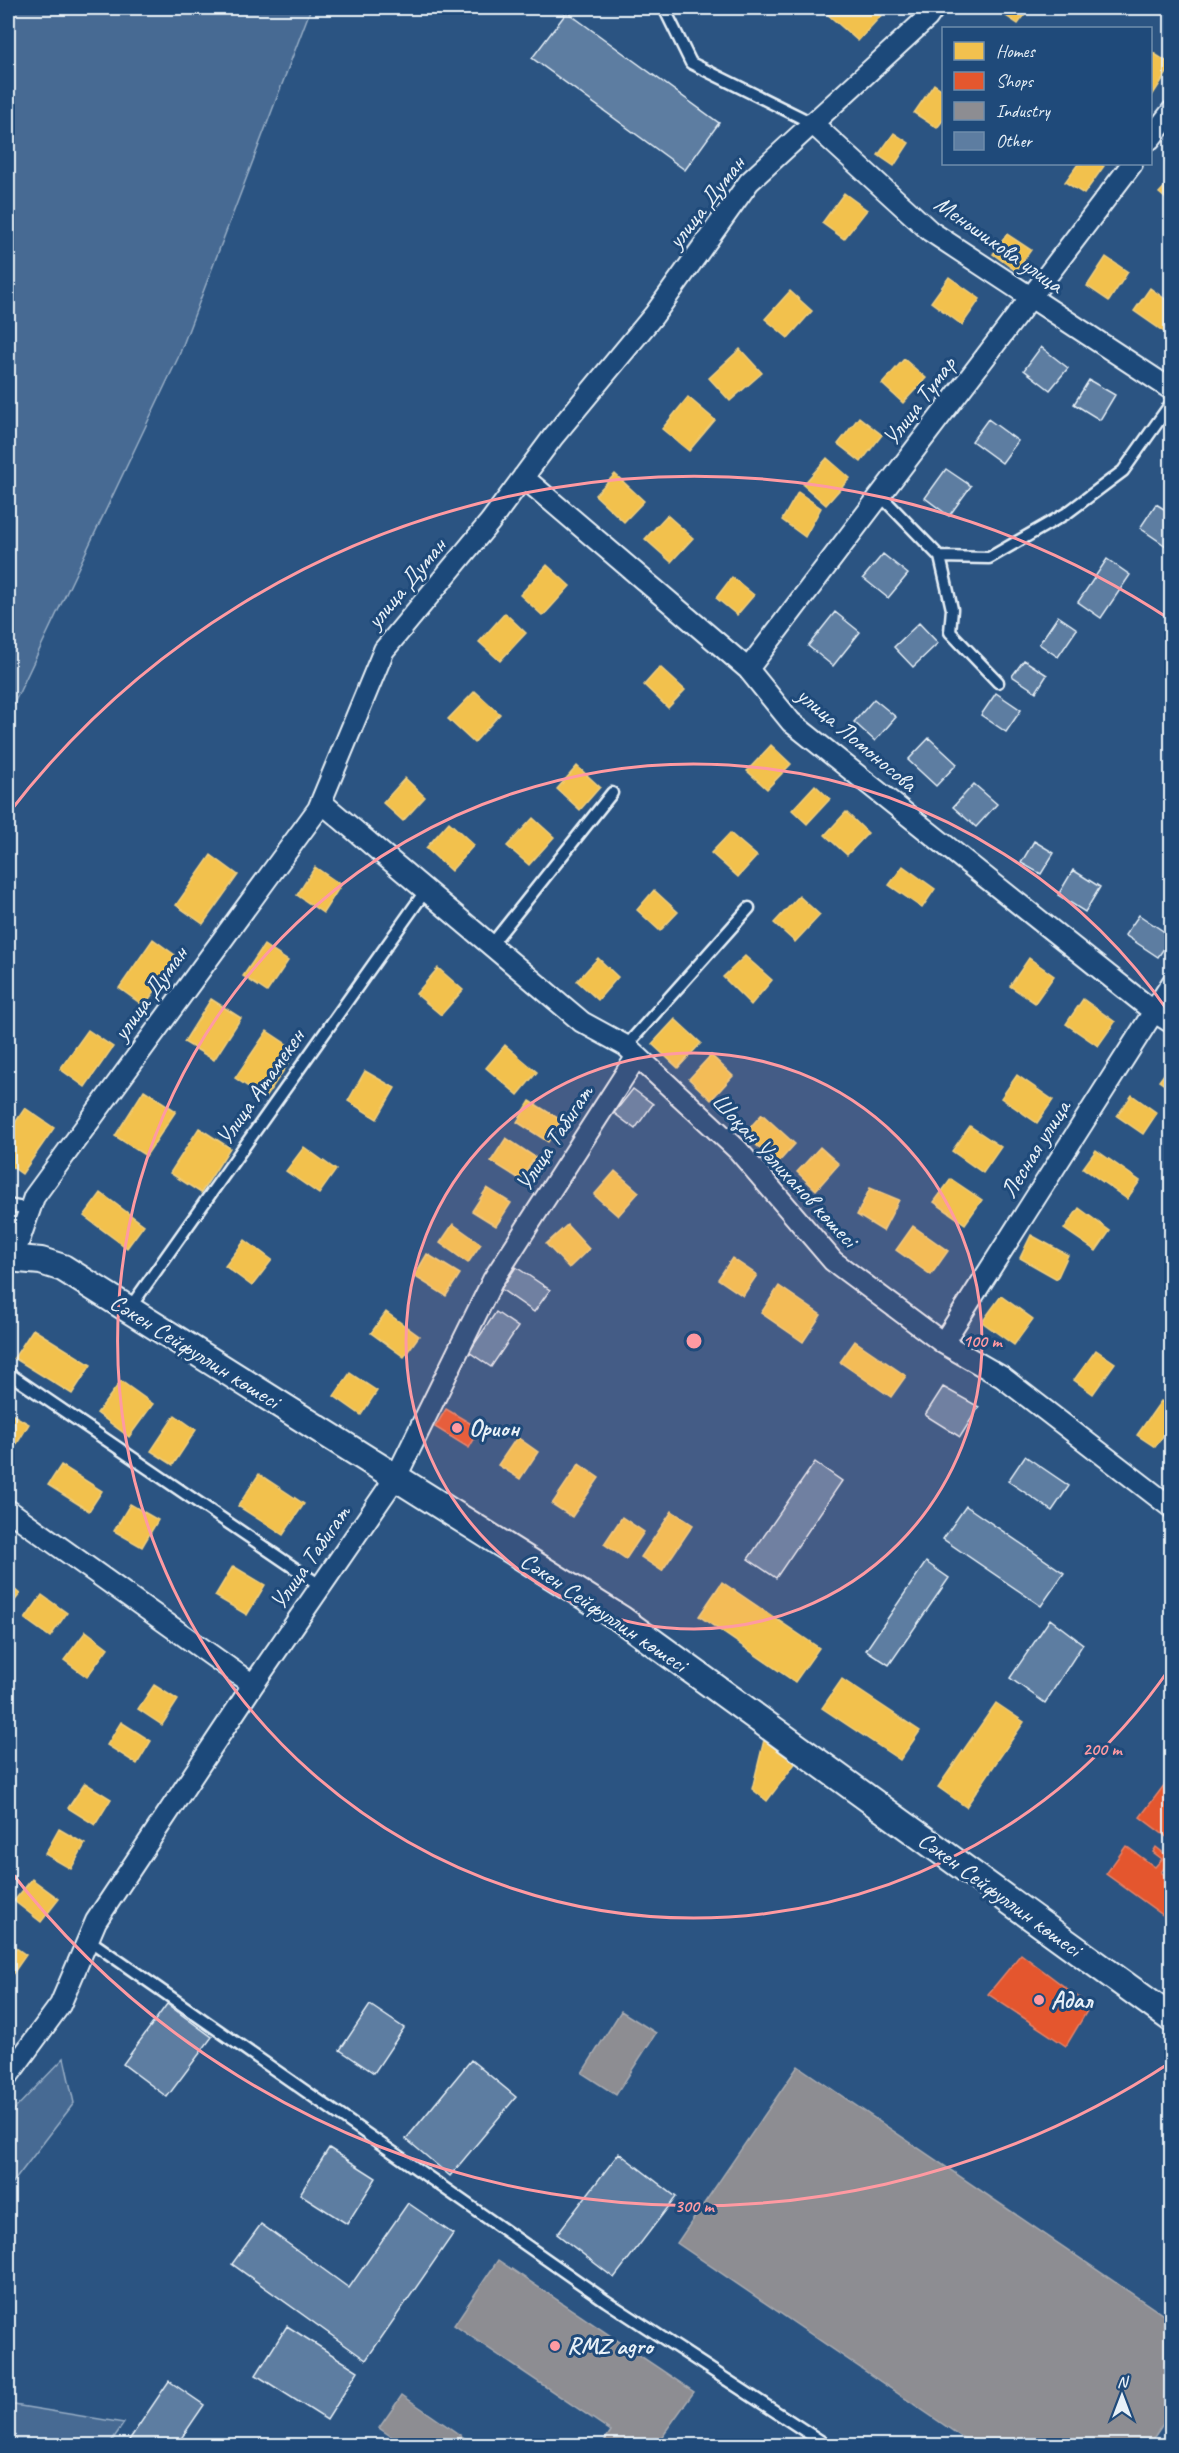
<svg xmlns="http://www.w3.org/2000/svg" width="1179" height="2453" font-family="Caveat,sans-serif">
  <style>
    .green { fill: #476b93; stroke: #98aec6; stroke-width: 1.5 }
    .homes { fill: #f2c14e; stroke: #efcf81; stroke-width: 1.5 }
    .shops { fill: #e4572e; stroke: #e5856b; stroke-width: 1.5 }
    .industry { fill: #8d8d92; stroke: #a8abb1; stroke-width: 1.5 }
    .building { fill: #5d7da1; stroke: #e8f1f8; stroke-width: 1.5 }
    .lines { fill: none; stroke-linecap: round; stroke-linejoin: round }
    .service-casing { stroke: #e8f1f8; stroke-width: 15 }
    .minor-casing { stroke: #e8f1f8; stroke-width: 24 }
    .tertiary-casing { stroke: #e8f1f8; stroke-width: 30 }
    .service { stroke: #1f4a7a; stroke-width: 10 }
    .minor { stroke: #1f4a7a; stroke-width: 20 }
    .tertiary { stroke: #1f4a7a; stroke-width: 26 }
    .ring { fill: none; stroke: #ff9aa2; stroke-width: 3 }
    .poi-dot { fill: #ff9aa2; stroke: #1f4a7a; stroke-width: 2 }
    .labels { text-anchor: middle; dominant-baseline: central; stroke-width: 6; stroke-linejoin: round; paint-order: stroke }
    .street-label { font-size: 24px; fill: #e8f1f8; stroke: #1f4a7a }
    .poi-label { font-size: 24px; font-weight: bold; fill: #e8f1f8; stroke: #1f4a7a; text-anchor: start }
    .centre { fill: #ff9aa2; stroke: #1f4a7a; stroke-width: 3 }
    .ring-label { font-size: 18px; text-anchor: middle; font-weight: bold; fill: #ff9aa2; stroke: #1f4a7a; stroke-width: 6; stroke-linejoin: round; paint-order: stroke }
  </style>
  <rect width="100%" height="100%" fill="#2b5482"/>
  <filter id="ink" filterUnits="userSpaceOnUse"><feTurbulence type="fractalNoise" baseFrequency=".0167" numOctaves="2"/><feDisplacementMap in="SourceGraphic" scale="12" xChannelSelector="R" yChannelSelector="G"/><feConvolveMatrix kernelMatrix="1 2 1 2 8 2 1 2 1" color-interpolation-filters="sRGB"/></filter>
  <g filter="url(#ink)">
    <!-- green -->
    <path class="green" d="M 8,8 L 311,8 L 178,358 L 8,716 Z
      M 64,2058 L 74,2103 L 8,2189 L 8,2116 Z
      M 8,2404 L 124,2423 L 109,2445 L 8,2445 Z"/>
    <!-- homes -->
    <path class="homes" d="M 831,8 L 888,8 L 858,41 L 826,13 Z
      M 994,8 L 1030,8 L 1018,24 Z
      M 1150,51 L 1172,65 L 1150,99 Z
      M 934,84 L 944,91 L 944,119 L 937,128 L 914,113 Z
      M 894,133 L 909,143 L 894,166 L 878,155 Z
      M 1078,164 L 1100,164 L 1104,166 L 1084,194 L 1065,182 Z
      M 1172,179 L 1172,204 L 1159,193 Z
      M 844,193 L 867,210 L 844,239 L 822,223 Z
      M 1007,234 L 1031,250 L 1016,271 L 993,254 Z
      M 1106,257 L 1128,272 L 1109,301 L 1087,286 Z
      M 949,277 L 980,299 L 962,325 L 931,302 Z
      M 1150,288 L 1172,304 L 1172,328 L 1167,334 L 1134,311 Z
      M 790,291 L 812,311 L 788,338 L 765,319 Z
      M 740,349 L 762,373 L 730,401 L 709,378 Z
      M 904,359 L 926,378 L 903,403 L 882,384 Z
      M 688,397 L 715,420 L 689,451 L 662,429 Z
      M 859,417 L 882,435 L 861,462 L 838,444 Z
      M 827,458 L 850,478 L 826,505 L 803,485 Z
      M 615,474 L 644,501 L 624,522 L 595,495 Z
      M 798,492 L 821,508 L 805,537 L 782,520 Z
      M 667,515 L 693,538 L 671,562 L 645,539 Z
      M 547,565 L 570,586 L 543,616 L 520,595 Z
      M 732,577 L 754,595 L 737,615 L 716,598 Z
      M 505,613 L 526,633 L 500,661 L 479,642 Z
      M 660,667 L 685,690 L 668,708 L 644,685 Z
      M 475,691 L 500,714 L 474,743 L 448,719 Z
      M 771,745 L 791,764 L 767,789 L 747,771 Z
      M 577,766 L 600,787 L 580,810 L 557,789 Z
      M 405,778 L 425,797 L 403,821 L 383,803 Z
      M 815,785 L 830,799 L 807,824 L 792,810 Z
      M 846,812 L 868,833 L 847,855 L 825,835 Z
      M 533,818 L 554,837 L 529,865 L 507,846 Z
      M 449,822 L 474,845 L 451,871 L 426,848 Z
      M 730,833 L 757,856 L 738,877 L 711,853 Z
      M 211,855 L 238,875 L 203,924 L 176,905 Z
      M 903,866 L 935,889 L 922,908 L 889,885 Z
      M 315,867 L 341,885 L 323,913 L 297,895 Z
      M 654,890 L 678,912 L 660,931 L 637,910 Z
      M 799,896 L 820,915 L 795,942 L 774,923 Z
      M 153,939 L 179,958 L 144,1006 L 119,988 Z
      M 264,945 L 288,961 L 267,992 L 243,976 Z
      M 745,956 L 772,980 L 751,1005 L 723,977 Z
      M 598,958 L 618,977 L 598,1000 L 577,981 Z
      M 1029,958 L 1054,976 L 1035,1003 L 1010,986 Z
      M 438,968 L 463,990 L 441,1015 L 416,994 Z
      M 211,999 L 241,1018 L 214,1060 L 184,1042 Z
      M 1083,999 L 1115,1022 L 1098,1046 L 1066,1024 Z
      M 675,1019 L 701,1043 L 678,1068 L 652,1044 Z
      M 88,1030 L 113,1047 L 85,1087 L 60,1069 Z
      M 267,1031 L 297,1051 L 265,1098 L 235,1078 Z
      M 505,1045 L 537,1072 L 518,1095 L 486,1068 Z
      M 711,1055 L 733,1076 L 711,1100 L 689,1079 Z
      M 1172,1063 L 1172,1090 L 1159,1081 Z
      M 365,1071 L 395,1088 L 377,1119 L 348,1101 Z
      M 1017,1075 L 1053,1100 L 1037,1123 L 1001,1098 Z
      M 144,1090 L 176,1111 L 146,1156 L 115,1136 Z
      M 1132,1095 L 1157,1113 L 1143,1134 L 1117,1116 Z
      M 530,1101 L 561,1120 L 548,1142 L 517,1122 Z
      M 25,1108 L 54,1128 L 22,1174 L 8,1164 L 8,1133 Z
      M 762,1114 L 795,1144 L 777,1164 L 744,1134 Z
      M 970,1126 L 1001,1147 L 983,1173 L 952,1151 Z
      M 199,1128 L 230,1148 L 201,1193 L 170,1173 Z
      M 506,1138 L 535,1157 L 521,1180 L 491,1161 Z
      M 304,1147 L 336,1170 L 319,1194 L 286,1171 Z
      M 820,1147 L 839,1164 L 816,1190 L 797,1172 Z
      M 1096,1150 L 1140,1181 L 1127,1199 L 1083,1168 Z
      M 615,1171 L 639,1192 L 618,1216 L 594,1195 Z
      M 951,1179 L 982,1200 L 965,1224 L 934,1202 Z
      M 487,1188 L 511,1203 L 496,1226 L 472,1211 Z
      M 870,1188 L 899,1200 L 883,1231 L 857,1215 Z
      M 101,1193 L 144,1225 L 127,1248 L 84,1216 Z
      M 1079,1208 L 1110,1231 L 1096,1251 L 1064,1229 Z
      M 453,1224 L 481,1244 L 468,1263 L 440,1243 Z
      M 567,1225 L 589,1249 L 569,1268 L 546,1244 Z
      M 913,1226 L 948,1251 L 931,1275 L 896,1250 Z
      M 1031,1235 L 1068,1255 L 1057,1279 L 1020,1258 Z
      M 245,1240 L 272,1260 L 252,1286 L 225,1266 Z
      M 427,1254 L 460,1274 L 446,1296 L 414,1276 Z
      M 732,1258 L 757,1275 L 743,1296 L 718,1279 Z
      M 779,1286 L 821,1315 L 803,1342 L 761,1313 Z
      M 1001,1296 L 1033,1319 L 1014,1345 L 982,1322 Z
      M 386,1312 L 419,1336 L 404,1357 L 371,1333 Z
      M 33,1329 L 91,1365 L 72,1394 L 14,1358 Z
      M 855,1341 L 906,1376 L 891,1397 L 840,1362 Z
      M 1096,1350 L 1115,1363 L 1093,1394 L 1074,1380 Z
      M 350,1373 L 377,1391 L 361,1415 L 334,1396 Z
      M 121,1381 L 153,1404 L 129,1437 L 97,1413 Z
      M 1161,1401 L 1172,1408 L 1172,1424 L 1155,1447 L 1137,1435 Z
      M 8,1412 L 29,1424 L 9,1457 L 8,1456 Z
      M 175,1415 L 196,1430 L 173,1465 L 151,1451 Z
      M 517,1437 L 538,1452 L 520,1479 L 498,1465 Z
      M 579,1464 L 599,1478 L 572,1517 L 552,1504 Z
      M 61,1465 L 102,1491 L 89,1511 L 48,1485 Z
      M 259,1474 L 304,1504 L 283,1535 L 238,1506 Z
      M 130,1504 L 158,1520 L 142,1547 L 114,1531 Z
      M 672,1511 L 693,1525 L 662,1571 L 641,1557 Z
      M 622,1517 L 644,1532 L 626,1559 L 604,1544 Z
      M 233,1566 L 265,1585 L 247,1615 L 215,1596 Z
      M 722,1582 L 819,1648 L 795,1682 L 699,1616 Z
      M 8,1584 L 20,1594 L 8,1609 Z
      M 42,1595 L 67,1613 L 50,1637 L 25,1619 Z
      M 86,1631 L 108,1648 L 87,1677 L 64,1660 Z
      M 842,1679 L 920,1731 L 900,1760 L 822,1708 Z
      M 154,1685 L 178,1700 L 162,1725 L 138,1709 Z
      M 996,1703 L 1024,1722 L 966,1807 L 938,1787 Z
      M 121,1722 L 151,1741 L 137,1764 L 107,1745 Z
      M 764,1740 L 797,1761 L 767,1801 L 752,1789 Z
      M 85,1783 L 111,1799 L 95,1825 L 68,1808 Z
      M 59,1829 L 85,1844 L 71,1869 L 45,1854 Z
      M 32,1879 L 59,1899 L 41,1922 L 14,1901 Z
      M 8,1942 L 26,1955 L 12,1975 L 8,1972 Z"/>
    <!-- shops -->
    <path class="shops" d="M 446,1409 L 480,1429 L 469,1448 L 435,1427 Z
      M 1165,1784 L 1172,1789 L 1172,1841 L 1140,1817 Z
      M 1172,1845 L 1172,1858 L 1161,1872 L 1172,1880 L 1171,1921 L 1106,1874 L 1126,1846 L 1155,1867 L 1162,1859 L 1153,1852 L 1156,1847 L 1165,1854 Z
      M 1021,1954 L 1090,2006 L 1066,2046 L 988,1994 Z"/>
    <!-- industry -->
    <path class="industry" d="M 621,2011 L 656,2033 L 616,2095 L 582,2073 Z
      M 798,2066 L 1172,2321 L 1172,2411 L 1148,2446 L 975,2446 L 677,2243 Z
      M 498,2260 L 694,2392 L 655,2446 L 601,2446 L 611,2431 L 454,2325 Z
      M 402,2395 L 476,2446 L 405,2446 L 379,2428 Z"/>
    <!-- building -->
    <path class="building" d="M 567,12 L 719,123 L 685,170 L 532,58 Z
      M 1041,347 L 1068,368 L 1050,390 L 1024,370 Z
      M 1089,380 L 1115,395 L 1100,420 L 1074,404 Z
      M 988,419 L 1018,441 L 1002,463 L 972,441 Z
      M 946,469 L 971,486 L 949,516 L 925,498 Z
      M 1156,504 L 1172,514 L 1172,538 L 1166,546 L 1140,528 Z
      M 883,554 L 908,574 L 888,598 L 863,578 Z
      M 1107,559 L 1130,575 L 1101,618 L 1078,602 Z
      M 835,612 L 860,632 L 833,666 L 808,646 Z
      M 1058,616 L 1077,629 L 1058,657 L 1039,644 Z
      M 919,623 L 938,643 L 913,667 L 894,647 Z
      M 1024,660 L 1047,675 L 1036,692 L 1012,676 Z
      M 996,693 L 1021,710 L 1006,732 L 981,715 Z
      M 874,699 L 896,717 L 875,741 L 854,722 Z
      M 929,738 L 957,764 L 936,786 L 908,760 Z
      M 974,784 L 997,804 L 976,827 L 953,807 Z
      M 1034,841 L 1054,853 L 1041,874 L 1021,863 Z
      M 1073,870 L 1100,887 L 1085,912 L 1058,895 Z
      M 1139,915 L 1172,937 L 1158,957 L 1125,935 Z
      M 633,1089 L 653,1104 L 635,1129 L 614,1113 Z
      M 516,1267 L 550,1290 L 534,1312 L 501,1289 Z
      M 496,1312 L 518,1327 L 491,1367 L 469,1352 Z
      M 943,1387 L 979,1407 L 960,1437 L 925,1415 Z
      M 1025,1456 L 1069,1486 L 1052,1511 L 1008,1481 Z
      M 815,1462 L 842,1481 L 776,1578 L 748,1559 Z
      M 966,1506 L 1064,1573 L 1041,1606 L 943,1539 Z
      M 926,1562 L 949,1578 L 889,1665 L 866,1650 Z
      M 1050,1619 L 1083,1644 L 1045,1703 L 1010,1678 Z
      M 167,2004 L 212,2037 L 167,2097 L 123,2064 Z
      M 370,2005 L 404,2028 L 374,2073 L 340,2050 Z
      M 471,2060 L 516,2097 L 450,2176 L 406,2139 Z
      M 329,2148 L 376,2178 L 347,2224 L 300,2194 Z
      M 619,2153 L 676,2197 L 614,2278 L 557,2234 Z
      M 408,2203 L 453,2234 L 366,2360 L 232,2264 L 261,2224 L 349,2288 Z
      M 287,2326 L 358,2371 L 327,2420 L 256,2375 Z
      M 169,2381 L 204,2405 L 176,2446 L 125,2446 Z"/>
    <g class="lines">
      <defs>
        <path id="service" d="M 664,8 L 691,63 L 812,123
          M 880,495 L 940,557 L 989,558 L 1067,513 L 1123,471 L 1172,402
          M 940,557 L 952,609 L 950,632 L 998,682
          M 491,945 L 612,793
          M 626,1046 L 749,908
          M 8,1205 L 29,1209
          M 129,1309 L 426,890
          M 8,1373 L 321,1586
          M 89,1940 L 606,2301 L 828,2446"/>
        <path id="minor" d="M 812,123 L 930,231 L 1172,390
          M 1150,139 L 1172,111
          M 523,477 L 748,669 L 791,722 L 1153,1011 L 1172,1023
          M 748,669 L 1132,164
          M 321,802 L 582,1022 L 626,1046 L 637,1056 L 738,1150 L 833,1261 L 943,1343 L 1002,1377 L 1172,1508
          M 13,1258 L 34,1197 L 318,809 L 384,650 L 490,522 L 553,437 L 654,315 L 749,182 L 927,18 L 934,8
          M 943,1343 L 1172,983
          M 8,1510 L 253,1685
          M 8,2076 L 60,2005 L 96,1921 L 253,1685 L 396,1477 L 493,1280 L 637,1056"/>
        <path id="tertiary" d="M 8,1258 L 41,1261 L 63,1268 L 621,1619 L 1172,2019"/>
      </defs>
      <!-- service casing -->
      <use href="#service" class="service-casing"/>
      <!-- minor casing -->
      <use href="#minor" class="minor-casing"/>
      <!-- tertiary casing -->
      <use href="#tertiary" class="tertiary-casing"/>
      <!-- service -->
      <use href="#service" class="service"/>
      <!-- minor -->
      <use href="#minor" class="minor"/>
      <!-- tertiary -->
      <use href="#tertiary" class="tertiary"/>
    </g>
  </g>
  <!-- distance rings -->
  <circle cx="694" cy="1341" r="288" fill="#ff9aa2" fill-opacity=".12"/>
  <g class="ring">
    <circle cx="694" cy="1341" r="288"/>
    <path d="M1170 1668A577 577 0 1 1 1170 1014"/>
    <path d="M1171 2062A865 865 0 0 1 8 1868M8 814A865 865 0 0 1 1171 620"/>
  </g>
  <!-- markers -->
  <g class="poi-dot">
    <circle cx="457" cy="1428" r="6"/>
    <circle cx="1039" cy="2000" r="6"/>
    <circle cx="555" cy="2346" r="6"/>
  </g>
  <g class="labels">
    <!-- street labels -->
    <g class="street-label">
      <text transform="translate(706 202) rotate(-52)">улица Думан</text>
      <text transform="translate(999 244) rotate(35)">Меньшикова улица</text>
      <text transform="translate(919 401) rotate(-53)">Улица Тумар</text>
      <text transform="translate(406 583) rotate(-50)">улица Думан</text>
      <text transform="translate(857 739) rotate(40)">улица Ломоносова</text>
      <text transform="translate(150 993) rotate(-54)">улица Думан</text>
      <text transform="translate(260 1087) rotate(-55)">Улица Атамекен</text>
      <text transform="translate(554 1138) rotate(-57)">Улица Табигат</text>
      <text transform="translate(1035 1149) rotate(-58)">Лесная улица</text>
      <text transform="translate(785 1170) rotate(47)">Шоқан Уәлиханов көшесі</text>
      <text transform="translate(195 1351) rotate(32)">Сәкен Сейфуллин көшесі</text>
      <text transform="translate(310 1557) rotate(-55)">Улица Табигат</text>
      <text transform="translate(604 1612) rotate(34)">Сәкен Сейфуллин көшесі</text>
      <text transform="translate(1000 1894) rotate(36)">Сәкен Сейфуллин көшесі</text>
    </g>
    <!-- poi labels -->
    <g class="poi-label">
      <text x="469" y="1428">Орион</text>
      <text x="1051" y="2000">Адал</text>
      <text x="567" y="2346">RMZ agro</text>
    </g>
  </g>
  <circle cx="694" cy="1341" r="9" class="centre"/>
  <g class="ring-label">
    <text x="982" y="1347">100 m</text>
    <text x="1102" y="1755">200 m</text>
    <text x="694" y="2212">300 m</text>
  </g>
  <!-- margin -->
  <rect width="1179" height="2453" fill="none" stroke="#1f4a7a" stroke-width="30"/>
  <rect x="15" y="15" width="1149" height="2423" fill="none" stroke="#e8f1f8" stroke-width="2" filter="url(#ink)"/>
  <!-- legend -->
  <rect x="942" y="27" width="210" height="138" fill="#1f4a7a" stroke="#6f8dac" stroke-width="1.5"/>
  <rect x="954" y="42" width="30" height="18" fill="#f2c14e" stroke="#6f8dac" stroke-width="1.5"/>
  <text x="996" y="57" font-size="18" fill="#e8f1f8">Homes</text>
  <rect x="954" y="72" width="30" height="18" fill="#e4572e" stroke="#6f8dac" stroke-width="1.5"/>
  <text x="996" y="87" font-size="18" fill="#e8f1f8">Shops</text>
  <rect x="954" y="102" width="30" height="18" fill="#8d8d92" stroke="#6f8dac" stroke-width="1.5"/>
  <text x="996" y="117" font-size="18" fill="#e8f1f8">Industry</text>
  <rect x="954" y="132" width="30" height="18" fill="#5d7da1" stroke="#6f8dac" stroke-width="1.5"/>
  <text x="996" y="147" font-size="18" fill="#e8f1f8">Other</text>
  <!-- north arrow -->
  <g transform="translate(1122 2396)" stroke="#1f4a7a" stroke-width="4.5" paint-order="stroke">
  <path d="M0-4.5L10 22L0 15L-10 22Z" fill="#e8f1f8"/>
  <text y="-9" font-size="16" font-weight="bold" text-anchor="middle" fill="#e8f1f8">N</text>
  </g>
</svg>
